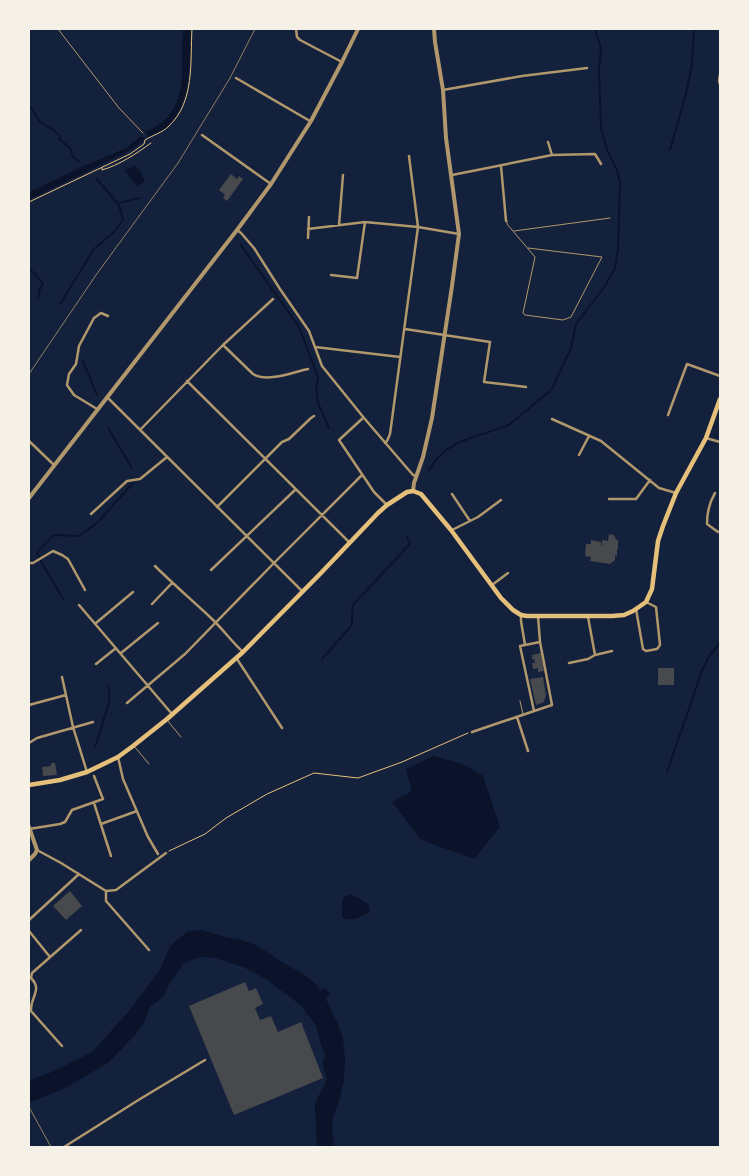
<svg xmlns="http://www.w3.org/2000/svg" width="749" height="1176" font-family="'Crimson Pro',serif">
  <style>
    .water { fill: #0b132b }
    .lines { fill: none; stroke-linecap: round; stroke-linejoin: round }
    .stream { stroke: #0b132b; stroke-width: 2 }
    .building { fill: #48494c }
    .path { stroke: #e5c07b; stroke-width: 1 }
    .service { stroke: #b1986c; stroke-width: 1 }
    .minor { stroke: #b1986c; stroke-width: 2.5 }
    .tertiary { stroke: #b1986c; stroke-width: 4 }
    .primary { stroke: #e5c07b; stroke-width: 4.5 }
    .tram { stroke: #918062; stroke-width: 1 }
  </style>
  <rect width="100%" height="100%" fill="#14213d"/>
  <!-- water -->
  <path class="water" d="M 183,29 L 191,29 C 189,61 193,102 168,126 C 162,131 155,134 148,137 L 145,131 C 152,130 156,126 162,122 C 190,99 180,60 183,29 Z
    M 141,136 L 145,139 L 133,149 L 29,200 L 29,192 L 86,165 L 126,148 Z
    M 135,165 L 141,172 L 145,181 L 137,187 L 125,170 Z
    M 433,756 L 463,764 L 483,776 L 500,827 L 474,859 L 421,840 L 392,802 L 412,791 L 406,769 Z
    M 350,894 L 359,898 L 369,905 L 370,911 C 363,918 351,921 342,918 L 342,900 L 346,896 Z
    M 202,930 L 225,937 L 242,940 L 258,946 L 280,961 L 305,975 L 316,984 L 320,990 L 325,988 L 330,994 L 326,999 L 337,1022 L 343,1038 L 345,1060 L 344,1080 L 339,1101 L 333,1117 L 332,1131 L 335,1147 L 317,1147 L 315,1109 L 315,1103 L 327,1079 L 322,1061 L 325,1058 L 325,1055 L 321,1045 L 316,1025 L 306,1013 L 304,1008 L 266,979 L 243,967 L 215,958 L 202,957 L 191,960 L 183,964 L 170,983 L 163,997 L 150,1007 L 144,1023 L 137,1033 L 108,1063 L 65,1088 L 29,1103 L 29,1080 L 52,1072 L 92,1052 L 129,1011 L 159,971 L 169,949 L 173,943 L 188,931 Z"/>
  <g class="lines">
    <!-- stream -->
    <path class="stream" d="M 29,104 L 40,122 L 52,129 L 60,136 L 59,139 L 71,149 L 73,157 L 79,161
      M 670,150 L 686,94 L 692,64 L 694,29
      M 118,203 L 140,198
      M 240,244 L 299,327 L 318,377 L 316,390 L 318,403 L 329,428
      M 29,268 L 43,283 L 40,288 L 38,299
      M 60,304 L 94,249 L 114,232 L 123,220 L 119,205 L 96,178
      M 83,361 L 97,395
      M 108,428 L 132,468
      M 429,470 L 435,461 L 446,450 L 459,442 L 509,425 L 552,389 L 571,348 L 576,324 L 605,286 L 615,268 L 618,249 L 620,182 L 617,170 L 608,152 L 601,129 L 599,69 L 601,49 L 595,29
      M 63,599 L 42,563 L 37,552 L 54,535 L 79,536 L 98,522 L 133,483
      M 322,659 L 352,625 L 352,614 L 353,605 L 410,544 L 407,537
      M 95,747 L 109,703 L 109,687
      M 667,772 L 702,671 L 709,656 L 720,643"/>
  </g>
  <!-- building -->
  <path class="building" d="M 231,174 L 237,179 L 239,176 L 243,179 L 227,201 L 223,198 L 225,195 L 219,190 Z
    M 609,534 L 614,535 L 614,537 L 616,537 L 615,539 L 618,540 L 618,549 L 617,549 L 617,556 L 615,555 L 615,560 L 610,564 L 590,561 L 591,557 L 585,556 L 586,544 L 591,544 L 591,540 L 601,542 L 601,545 L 602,545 L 602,540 L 608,541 Z
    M 541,653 L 544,671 L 538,672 L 538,668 L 533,669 L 532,663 L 535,663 L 534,659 L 532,659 L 532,655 Z
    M 658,668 L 674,668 L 674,685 L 658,685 Z
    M 543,677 L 546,695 L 544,702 L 536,705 L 530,679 Z
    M 51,763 L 55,763 L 57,775 L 43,776 L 42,767 L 51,766 Z
    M 70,891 L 82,906 L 66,920 L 53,906 Z
    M 245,982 L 249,991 L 256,988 L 263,1004 L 255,1008 L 260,1020 L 271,1016 L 278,1032 L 301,1022 L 323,1078 L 234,1115 L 189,1006 Z"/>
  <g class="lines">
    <!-- path -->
    <path class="path" d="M 102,168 L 102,170 C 119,165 136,154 151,143
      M 29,202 L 130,154 L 144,144 L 145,140 C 153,135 162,133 169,126 C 195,101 190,62 192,29
      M 169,851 L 205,834 L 226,818 L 267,794 L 314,773 L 358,778 L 402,762 L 468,733"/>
    <!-- service -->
    <path class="service" d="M 58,29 L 119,108 L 143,133
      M 507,221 L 507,224 L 535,257 L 523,313 L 525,315 L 563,320 L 571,317 L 602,257 L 528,248
      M 514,231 L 610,218
      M 520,701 L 523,714
      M 167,720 L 181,737
      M 134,746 L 149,764"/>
    <!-- minor -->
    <path class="minor" d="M 296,29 L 297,37 L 300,40 L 342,62
      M 720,74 L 719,81 L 720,84
      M 236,78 L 310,121
      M 443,90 L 522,76 L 587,68
      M 202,135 L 271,184
      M 548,142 L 552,155
      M 501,166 L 506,221
      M 452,175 L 552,155 L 595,154 L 601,164
      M 339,225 L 343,175
      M 308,229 L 365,222 L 418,227 L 459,234
      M 237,230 L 241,233 L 254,248 L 280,289 L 309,331 L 322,366 L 364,418 L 413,475 L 417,476
      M 308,238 L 309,217
      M 331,275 L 357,278 L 365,222
      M 405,329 L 490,342 L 484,382 L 526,387
      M 223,345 L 253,374 C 267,383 293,372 308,369
      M 315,347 L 400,357
      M 187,381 L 349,542
      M 107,397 L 302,591
      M 97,409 L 74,395 L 67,385 L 69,374 L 76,364 L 79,346 L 94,318 L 101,313 L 108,316
      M 668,415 L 687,364 L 720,376
      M 363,418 L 339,440 L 374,492 L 387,505
      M 552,419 L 601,441 L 659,488 L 676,493
      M 140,430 L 223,345 L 273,299
      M 706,438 L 720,442
      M 29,441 L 54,465
      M 385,443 L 387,441 L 390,434 L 418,227 L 409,156
      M 579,455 L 589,436
      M 715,493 C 709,503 707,512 707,524 L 718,532 L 720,531
      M 452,494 L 470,521
      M 609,499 L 636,499 L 650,480
      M 217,507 L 282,442 L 289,439 L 311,418 L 314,416
      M 91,514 L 127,481 L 140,479 L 167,457
      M 452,530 L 478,517 L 501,500
      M 29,563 L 33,563 L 53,551 L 62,555 L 68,559 L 85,590
      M 155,566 C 173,584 192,600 210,617 C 222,628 231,641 243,652
      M 211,570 L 295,490
      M 492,585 L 508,573
      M 152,604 L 172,583
      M 79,605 L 172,714
      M 636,609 L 643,649 L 646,651 L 657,649 L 660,645 L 656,607 L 646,602
      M 521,615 L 521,621 L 525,645
      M 588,617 L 595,655
      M 96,623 L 133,592
      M 121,653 L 158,623
      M 237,659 L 282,728
      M 569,663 L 588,659 L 595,655 L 612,651
      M 96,664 L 116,648
      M 62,677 L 73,727 L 87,772
      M 127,703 L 185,654 L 273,564 L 362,475
      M 29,705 L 66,695
      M 534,711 L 520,646 L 540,642
      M 517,717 L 528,751
      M 472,732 L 552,705 L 540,642 L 538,616
      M 29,743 L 37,738 L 93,722
      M 118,757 L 123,779 L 148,837 L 158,854
      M 94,803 L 111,856
      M 101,824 L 137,811
      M 29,829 L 60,824 L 65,822 L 72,810 L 103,799 L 94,776
      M 37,850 L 61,863 L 106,891 L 106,901 L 149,950
      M 106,891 L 116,890 L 166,853
      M 29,920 L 79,874
      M 29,931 L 50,957
      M 62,1046 L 31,1011 C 30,997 43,990 31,978 L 32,973 L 81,930
      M 64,1147 L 140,1099 L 205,1060"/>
    <!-- tertiary -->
    <path class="tertiary" d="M 413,491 L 414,483 L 423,457 L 432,418 L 452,286 L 459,234 L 446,138 L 443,90 L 435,42 L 434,29
      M 29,498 L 237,230 L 271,184 L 311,121 L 342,62 L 358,29
      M 29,827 L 37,850 L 35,854 L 29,860"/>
    <!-- primary -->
    <path class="primary" d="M 29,785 L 60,780 L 87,772 L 118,757 L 133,746 L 167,719 L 243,652 L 320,574 L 378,513 L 387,505 L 407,492 L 413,491 L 421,494 L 451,530 L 501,598 L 513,610 L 521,615 L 527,616 L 612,616 L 624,615 L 633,611 L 646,602 L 652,589 L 658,541 L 663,526 L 676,493 L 706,438 L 720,399"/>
    <!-- tram -->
    <path class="tram" d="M 29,374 L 96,275 L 178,163 L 230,78 L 255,29
      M 29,1107 L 51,1147"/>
  </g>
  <!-- border -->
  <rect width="749" height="1176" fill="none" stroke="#f6f1e7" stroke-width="60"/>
</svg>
